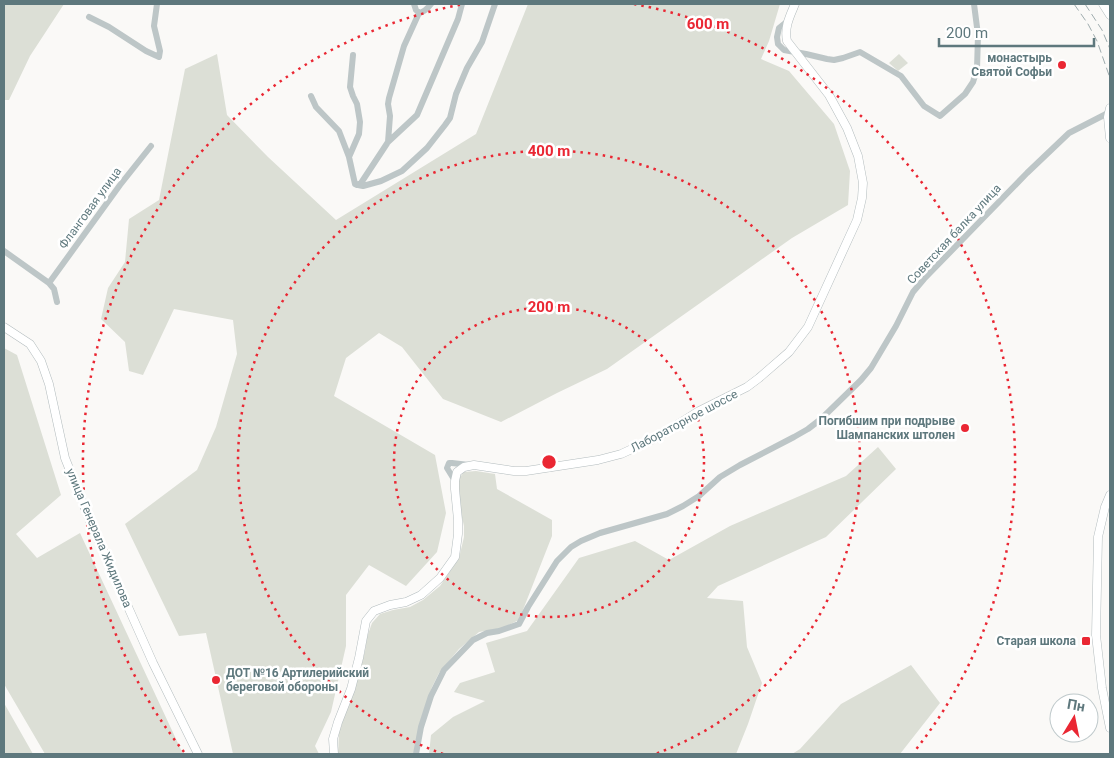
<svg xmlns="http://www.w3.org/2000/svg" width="1114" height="758" font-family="Roboto,sans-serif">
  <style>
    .green { fill: #dcdfd6 }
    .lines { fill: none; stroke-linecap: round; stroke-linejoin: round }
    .major-casing { stroke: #b3bcbe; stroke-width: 9 }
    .minor { stroke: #bdc6c7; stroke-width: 6 }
    .major { stroke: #fff; stroke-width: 8 }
    .rail { stroke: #9facae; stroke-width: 1; stroke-dasharray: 8 4; stroke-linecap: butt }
    .ring { fill: none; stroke: #ea2733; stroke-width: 2.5; stroke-dasharray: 2.5 5 }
    .poi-dot { fill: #ea2733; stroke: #fff; stroke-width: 2 }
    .labels { text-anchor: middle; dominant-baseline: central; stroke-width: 5; stroke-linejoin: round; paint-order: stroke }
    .poi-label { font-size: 12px; font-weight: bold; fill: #5e787d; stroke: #fff; text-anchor: end }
    .street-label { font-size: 12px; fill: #5e787d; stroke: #fff }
    .centre { fill: #ea2733; stroke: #fff; stroke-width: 2.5 }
    .ring-label { font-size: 15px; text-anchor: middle; font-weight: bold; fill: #ea2733; stroke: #fff; stroke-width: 5; stroke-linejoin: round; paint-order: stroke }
  </style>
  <rect width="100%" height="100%" fill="#faf9f7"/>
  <!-- green -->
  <path class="green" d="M 4,4 L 64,4 L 30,56 L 9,100 L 4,100 Z
    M 528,4 L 780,4 L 769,41 L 761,59 L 789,71 L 834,124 L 850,171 L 848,205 L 792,238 L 607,369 L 557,393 L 501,422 L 443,399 L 402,347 L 379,333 L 346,358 L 334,396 L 435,455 L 446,513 L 437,552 L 406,586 L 369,565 L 346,595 L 346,646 L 331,712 L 315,746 L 319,754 L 233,754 L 206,633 L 179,636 L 125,524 L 197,470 L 216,427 L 237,354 L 233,320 L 174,309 L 143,375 L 129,371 L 125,342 L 101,319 L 108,288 L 125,262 L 129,219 L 159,200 L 185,69 L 217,54 L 227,115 L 268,157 L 336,220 L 476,134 Z
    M 899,54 L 908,63 L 898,71 L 889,63 Z
    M 4,348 L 17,355 L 61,495 L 16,534 L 37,558 L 80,533 L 183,754 L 45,754 L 4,684 Z
    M 878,447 L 896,469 L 826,537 L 718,586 L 707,598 L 743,601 L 747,647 L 762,683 L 748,724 L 736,754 L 429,754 L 431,735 L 453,717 L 485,701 L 454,692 L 460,683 L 495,672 L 486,643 L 527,631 L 579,558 L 635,541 L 669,560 L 730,526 L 846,476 Z
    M 476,471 L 495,474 L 497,489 L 552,520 L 552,536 L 519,620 L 502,628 L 479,632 L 459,649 L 439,673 L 432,687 L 420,722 L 414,754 L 338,754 L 339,732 L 358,678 L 365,651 L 367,637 L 372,623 L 380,614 L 393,610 L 410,607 L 423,600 L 440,586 L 459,558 L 464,537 L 464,526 L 456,492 L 460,477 L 464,472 Z
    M 911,665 L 940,703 L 900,754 L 792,754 L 800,749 L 841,704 Z
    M 4,703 L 33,754 L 4,754 Z"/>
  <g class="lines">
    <defs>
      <path id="major" d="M 1103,4 L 1110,15
        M 1110,108 L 1108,117 L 1110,138
        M 4,327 L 30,344 L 41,361 L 49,384 L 65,458 L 92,526 L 153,663 L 198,754
        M 1110,495 L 1105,507 L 1098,537 L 1096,635 L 1102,688 L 1110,728
        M 334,754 L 333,739 L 338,722 L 351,689 L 359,658 L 366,621 L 374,611 L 390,605 L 406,602 L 421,595 L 440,578 L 455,557 L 458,534 L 458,520 L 455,489 L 455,481 L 457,472 L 464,467 L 474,465 L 514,471 L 526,471 L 598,460 L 621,454 L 656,438 L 699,411 L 747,387 L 759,378 L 789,352 L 808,327 L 857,220 L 862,198 L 863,183 L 858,156 L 847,128 L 829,95 L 787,41 C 784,27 790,16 795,4"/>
    </defs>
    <!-- major casing -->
    <use href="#major" class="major-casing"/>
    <!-- minor -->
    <path class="minor" d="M 414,4 L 416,10 L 419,13
      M 89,17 L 109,27 L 146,51 L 159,57 L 160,51 L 154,26 L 157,4
      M 789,20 L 779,28 L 777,37 L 778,44 L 784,50 L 806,54 L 827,59 L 834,60 L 843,58 L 860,52 L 901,76 L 924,106 L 940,116 L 965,94 L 973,82 L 977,69 L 978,35 L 974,4
      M 353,55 L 350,87 L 353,96 L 357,104 L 360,122 L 359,134 L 349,157 L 355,184 L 357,185 L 361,183 L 388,142 L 417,115 L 458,19 L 462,4
      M 311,96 L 316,107 L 339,131 L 349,157
      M 388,142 L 390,116 L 388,104 L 389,98 L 404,46 L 419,13 C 424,12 428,8 431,4
      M 358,185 L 363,186 L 381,181 L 402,171 L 427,148 L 445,125 L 450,118 L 456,94 L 467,68 L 482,42 L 495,4
      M 4,251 L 49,283 L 54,289 L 57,302
      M 49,283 L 120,185 L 151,146
      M 455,481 L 447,468 L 449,463 L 452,463 L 469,465
      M 416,754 L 421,727 L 431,696 L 444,670 L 473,640 L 487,633 L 499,631 L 519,624 L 528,607 L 557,561 L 571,547 L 581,541 L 600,533 L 667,514 L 683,506 L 699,496 L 720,477 L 740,465 L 794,437 L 808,429 L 821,419 L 861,380 L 871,368 L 896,326 L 913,292 L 924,279 L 1027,173 L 1069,133 L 1108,113"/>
    <!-- major -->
    <use href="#major" class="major"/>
    <!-- rail -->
    <path class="rail" d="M 1074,4 L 1088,24 L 1097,41 L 1110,78
      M 1085,4 L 1102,30 L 1110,49"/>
  </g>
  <!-- distance rings -->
  <g class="ring">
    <circle cx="549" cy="462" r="155"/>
    <path d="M443 754A311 311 0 1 1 655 754"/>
    <path d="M184 752A466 466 0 0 1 464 4M634 4A466 466 0 0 1 914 752"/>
  </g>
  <!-- markers -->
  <g class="poi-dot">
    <circle cx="1062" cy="65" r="5"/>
    <circle cx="965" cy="428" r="5"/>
    <rect x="1081" y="636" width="10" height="10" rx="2.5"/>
    <circle cx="216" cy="680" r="5"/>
  </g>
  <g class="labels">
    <!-- poi labels -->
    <g class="poi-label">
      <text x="1052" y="58">монастырь<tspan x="1052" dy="14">Святой Софьи</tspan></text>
      <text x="955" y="421">Погибшим при подрыве<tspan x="955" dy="14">Шампанских штолен</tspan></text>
      <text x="1076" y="641">Старая школа</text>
      <text x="226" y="673" text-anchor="start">ДОТ №16 Артилерийский<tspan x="226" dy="14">береговой обороны</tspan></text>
    </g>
    <!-- street labels -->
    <g class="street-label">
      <text transform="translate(90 208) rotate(-54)">Фланговая улица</text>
      <text transform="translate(954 234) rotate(-47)">Советская балка улица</text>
      <text transform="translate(684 421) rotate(-28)">Лабораторное шоссе</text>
      <text transform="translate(99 538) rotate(67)">улица Генерала Жидилова</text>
    </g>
  </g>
  <circle cx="549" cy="462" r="8" class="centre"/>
  <g class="ring-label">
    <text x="708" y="29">600 m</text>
    <text x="549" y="156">400 m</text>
    <text x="549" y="312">200 m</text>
  </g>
  <!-- border -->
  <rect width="1114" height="758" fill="none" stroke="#5e787d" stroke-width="10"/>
  <!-- north arrow -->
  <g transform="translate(1074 718) rotate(10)"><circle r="24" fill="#ffffff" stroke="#bfc9cb"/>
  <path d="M0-4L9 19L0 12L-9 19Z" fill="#ea2733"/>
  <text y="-8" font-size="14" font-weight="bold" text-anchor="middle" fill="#5e787d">Пн</text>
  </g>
  <!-- scale -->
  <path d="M939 38v8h155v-8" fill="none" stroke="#5e787d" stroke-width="2.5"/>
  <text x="946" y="38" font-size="15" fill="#5e787d" stroke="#ffffff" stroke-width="4" paint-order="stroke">200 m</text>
</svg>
